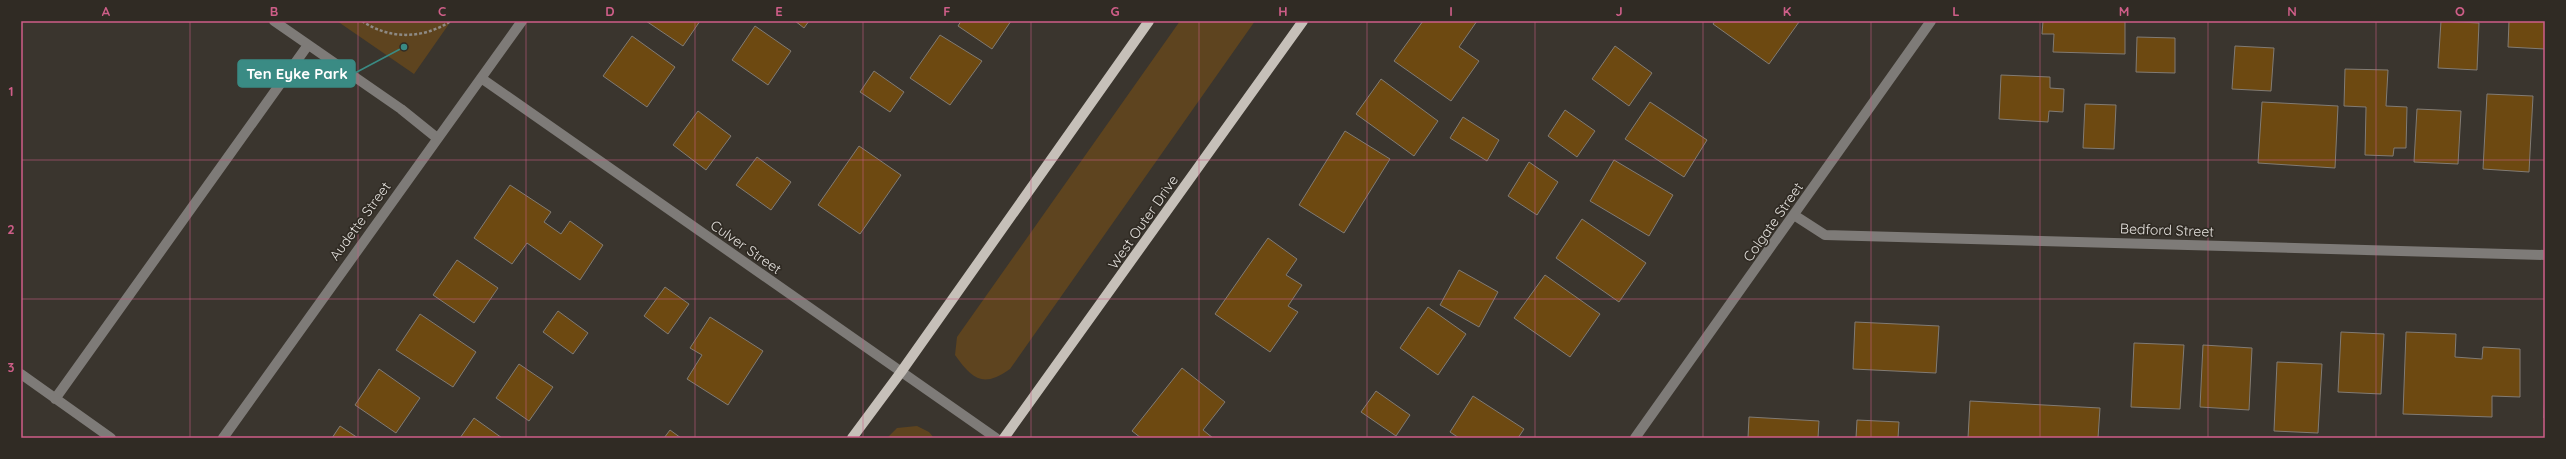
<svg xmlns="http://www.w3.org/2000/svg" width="2566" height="459" font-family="Quicksand,sans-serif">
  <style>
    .green { fill: #5e441f }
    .building { fill: #6d4911; stroke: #817b74 }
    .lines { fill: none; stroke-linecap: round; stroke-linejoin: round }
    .path { stroke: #8e8a84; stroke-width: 2.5; stroke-dasharray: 3 2; stroke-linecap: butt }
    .minor { stroke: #7e7b78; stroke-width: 10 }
    .major { stroke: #c6c0b9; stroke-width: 10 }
    .grid { fill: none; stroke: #ce5e88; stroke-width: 1; stroke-opacity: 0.55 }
    .labels { text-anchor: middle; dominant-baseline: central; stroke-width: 3.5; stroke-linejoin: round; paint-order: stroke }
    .street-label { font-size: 14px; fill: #e4e1dd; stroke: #302b24 }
    .leader { fill: none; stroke: #3a8b84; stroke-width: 1.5 }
    .callout-dot { fill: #3a8b84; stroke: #302b24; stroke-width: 1.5 }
    .callout { fill: #3a8b84; stroke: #3a8b84; stroke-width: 1.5 }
    .callout-label { font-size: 15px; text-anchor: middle; font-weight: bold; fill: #fff }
    .neatline { fill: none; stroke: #ce5e88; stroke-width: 1.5 }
    .grid-label { font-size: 13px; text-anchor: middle; font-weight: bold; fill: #ce5e88 }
  </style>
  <rect width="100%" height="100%" fill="#3a352e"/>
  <!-- green -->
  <path class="green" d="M 337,21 L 451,21 L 414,74 Z
    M 1180,21 L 1255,21 L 1010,369 C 983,388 973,380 955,355 L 957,337 Z
    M 917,426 L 929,432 L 934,438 L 887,438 L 897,428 Z"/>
  <!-- building -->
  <path class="building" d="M 646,21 L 700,21 L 683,46 Z
    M 795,21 L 809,21 L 804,28 Z
    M 961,21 L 1011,21 L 992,49 L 958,26 Z
    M 1423,21 L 1477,21 L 1459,47 L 1479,61 L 1451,101 L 1394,61 Z
    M 1715,21 L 1797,21 L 1799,22 L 1769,64 L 1713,24 Z
    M 2043,21 L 2125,21 L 2125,54 L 2053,52 L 2054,34 L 2042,34 Z
    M 2441,21 L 2479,23 L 2477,70 L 2438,68 Z
    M 2509,21 L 2545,21 L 2545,49 L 2508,47 Z
    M 755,26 L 791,51 L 768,85 L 732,60 Z
    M 940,35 L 982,61 L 950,105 L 910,78 Z
    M 632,36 L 675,67 L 647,107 L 603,76 Z
    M 2137,37 L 2175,38 L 2175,73 L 2136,72 Z
    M 1615,46 L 1652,73 L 1629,106 L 1592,79 Z
    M 2235,46 L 2274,48 L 2271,91 L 2232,89 Z
    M 2345,69 L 2388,70 L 2386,106 L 2407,107 L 2406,148 L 2394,148 L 2393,156 L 2365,155 L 2366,107 L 2344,106 Z
    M 874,71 L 904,92 L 890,112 L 860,92 Z
    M 2001,75 L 2050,77 L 2050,88 L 2064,89 L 2063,112 L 2049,111 L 2048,122 L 1999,119 Z
    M 1381,79 L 1438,121 L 1414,156 L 1356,114 Z
    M 2487,94 L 2533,96 L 2529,172 L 2483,169 Z
    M 1650,102 L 1707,140 L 1684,177 L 1625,139 Z
    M 2262,102 L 2338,106 L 2335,168 L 2258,163 Z
    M 2085,104 L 2116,105 L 2114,149 L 2083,148 Z
    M 2417,109 L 2461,111 L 2458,164 L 2414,162 Z
    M 1565,110 L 1595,131 L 1577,157 L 1548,136 Z
    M 698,111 L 731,136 L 706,170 L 673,145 Z
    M 1463,117 L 1499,140 L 1487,161 L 1450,138 Z
    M 1345,131 L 1390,159 L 1344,233 L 1299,205 Z
    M 859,146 L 901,175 L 860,234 L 818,205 Z
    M 757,157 L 791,182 L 771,210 L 736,185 Z
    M 1614,160 L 1673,195 L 1649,236 L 1590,201 Z
    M 1529,162 L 1558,182 L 1537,215 L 1508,196 Z
    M 510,185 L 551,212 L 544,222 L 561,234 L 570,221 L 603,245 L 580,280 L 527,243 L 512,264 L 474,238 Z
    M 1582,219 L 1646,263 L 1619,302 L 1556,258 Z
    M 1268,238 L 1297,259 L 1286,275 L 1302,285 L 1288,306 L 1298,312 L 1270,352 L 1215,314 Z
    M 457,260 L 498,288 L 474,323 L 433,295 Z
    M 1459,270 L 1498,292 L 1479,327 L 1440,305 Z
    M 1545,275 L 1600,314 L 1570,357 L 1514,318 Z
    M 665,287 L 689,304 L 668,334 L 644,316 Z
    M 1428,307 L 1466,334 L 1438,375 L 1400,348 Z
    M 558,311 L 588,333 L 573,354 L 543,332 Z
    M 420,314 L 476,352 L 453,387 L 396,350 Z
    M 710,317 L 763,351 L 728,405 L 687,379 L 702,355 L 690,348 Z
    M 1855,322 L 1939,326 L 1936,373 L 1853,369 Z
    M 2341,332 L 2384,334 L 2381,394 L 2338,392 Z
    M 2406,332 L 2456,334 L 2455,357 L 2482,359 L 2483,347 L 2520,349 L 2520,397 L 2492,396 L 2492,417 L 2403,414 Z
    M 2134,343 L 2184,345 L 2180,409 L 2131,407 Z
    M 2203,345 L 2252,348 L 2249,410 L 2200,407 Z
    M 2277,362 L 2322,364 L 2318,433 L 2274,431 Z
    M 519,364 L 553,387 L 529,421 L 496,398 Z
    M 1182,368 L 1225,402 L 1203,430 L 1213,438 L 1141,438 L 1132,431 Z
    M 379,369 L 420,398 L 396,433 L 355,405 Z
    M 2545,390 L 2545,418 L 2544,418 Z
    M 1376,391 L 1410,415 L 1396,436 L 1361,412 Z
    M 1473,396 L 1524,429 L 1518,438 L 1459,438 L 1450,432 Z
    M 1970,401 L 2100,408 L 2098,438 L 1968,438 Z
    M 1749,417 L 1819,421 L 1818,438 L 1748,438 Z
    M 474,418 L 502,438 L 460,438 Z
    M 1857,420 L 1899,422 L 1898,438 L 1856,438 Z
    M 340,426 L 358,438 L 332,438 Z
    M 670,430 L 681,438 L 664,438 Z"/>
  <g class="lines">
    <!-- path -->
    <path class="path" d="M 362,21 C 390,40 423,39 451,21"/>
    <!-- minor -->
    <path class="minor" d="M 274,21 L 401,109 L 437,138
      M 481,78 L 996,438
      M 1794,215 L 1825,235 L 2545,255
      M 21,374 L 111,438
      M 55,399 L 308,45
      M 223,438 L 522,21
      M 1635,438 L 1931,21"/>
    <!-- major -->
    <path class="major" d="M 852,438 L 901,372 L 1149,21
      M 1004,438 L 1303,21"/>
  </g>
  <!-- grid -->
  <path class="grid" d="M 190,21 L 190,438M 358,21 L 358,438M 526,21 L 526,438M 695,21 L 695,438M 863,21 L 863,438M 1031,21 L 1031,438M 1199,21 L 1199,438M 1367,21 L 1367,438M 1535,21 L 1535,438M 1703,21 L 1703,438M 1871,21 L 1871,438M 2040,21 L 2040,438M 2208,21 L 2208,438M 2376,21 L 2376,438M 21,160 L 2545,160M 21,299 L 2545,299"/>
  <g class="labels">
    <!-- street labels -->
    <g class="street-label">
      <text transform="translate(360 221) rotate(-54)">Audette Street</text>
      <text transform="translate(1143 222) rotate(-55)">West Outer Drive</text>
      <text transform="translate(1773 222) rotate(-55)">Colgate Street</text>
      <text transform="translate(2167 230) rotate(2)">Bedford Street</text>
      <text transform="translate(746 247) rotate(35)">Culver Street</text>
    </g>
  </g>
  <!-- callouts -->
  <path class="leader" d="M404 47L355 73"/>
  <circle class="callout-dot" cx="404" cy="47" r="4"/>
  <rect class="callout" x="238" y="60" width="117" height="27" rx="4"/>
  <g class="callout-label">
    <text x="297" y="79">Ten Eyke Park</text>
  </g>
  <!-- border -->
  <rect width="2566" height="459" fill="none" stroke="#302b24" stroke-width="44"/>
  <rect x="22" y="22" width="2522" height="415" class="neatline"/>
  <g class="grid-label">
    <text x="106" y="16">A</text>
    <text x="274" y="16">B</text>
    <text x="442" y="16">C</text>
    <text x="610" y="16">D</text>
    <text x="779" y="16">E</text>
    <text x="947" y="16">F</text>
    <text x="1115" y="16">G</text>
    <text x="1283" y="16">H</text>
    <text x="1451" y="16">I</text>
    <text x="1619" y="16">J</text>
    <text x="1787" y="16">K</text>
    <text x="1956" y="16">L</text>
    <text x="2124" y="16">M</text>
    <text x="2292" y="16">N</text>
    <text x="2460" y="16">O</text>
    <text x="11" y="96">1</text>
    <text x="11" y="234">2</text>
    <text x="11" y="372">3</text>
  </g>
</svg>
